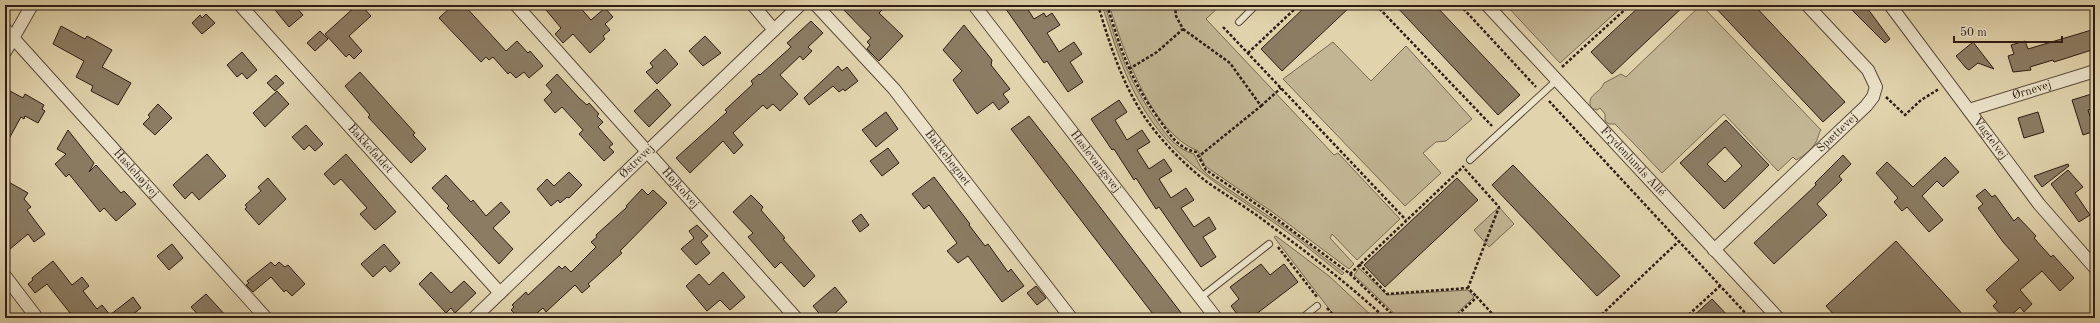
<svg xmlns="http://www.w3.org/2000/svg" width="2100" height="323" font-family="'Old Standard TT',serif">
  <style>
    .green { fill: #c2b593; stroke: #786852 }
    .building { fill: #8b7c63; stroke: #2d1c12; fill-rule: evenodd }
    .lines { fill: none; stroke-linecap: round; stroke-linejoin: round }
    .service-casing { stroke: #5a4a39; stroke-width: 8 }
    .minor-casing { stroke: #5a4a39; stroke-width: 14 }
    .path { stroke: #2d1c12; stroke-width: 2.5; stroke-dasharray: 3 2; stroke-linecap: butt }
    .service { stroke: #ece3ca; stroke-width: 6 }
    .minor { stroke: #ece3ca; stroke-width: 12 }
    .labels { text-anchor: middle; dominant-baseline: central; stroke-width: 3; stroke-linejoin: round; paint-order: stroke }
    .street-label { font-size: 12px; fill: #2d1c12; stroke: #ece3ca }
  </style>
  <rect width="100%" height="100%" fill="#e1d4ad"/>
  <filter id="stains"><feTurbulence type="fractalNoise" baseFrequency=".005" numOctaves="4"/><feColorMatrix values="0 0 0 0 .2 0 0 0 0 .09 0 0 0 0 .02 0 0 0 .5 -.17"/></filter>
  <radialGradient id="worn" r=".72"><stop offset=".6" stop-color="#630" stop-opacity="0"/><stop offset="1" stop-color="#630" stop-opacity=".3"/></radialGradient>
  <!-- green -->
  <path class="green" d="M 1102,5 L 1105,5 C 1118,50 1129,81 1156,120 C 1166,135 1176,149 1194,154 L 1201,168 L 1209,176 L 1286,228 L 1344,273 L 1342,275 C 1317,255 1293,235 1267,218 C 1220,185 1177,162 1145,111 C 1124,78 1114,42 1102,5 Z
    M 1109,5 L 1221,5 L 1206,19 L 1334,155 L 1338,153 L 1400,219 L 1357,260 L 1332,234 L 1330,238 L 1354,264 L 1349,269 L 1271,211 L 1205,166 L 1198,151 C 1150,132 1124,51 1109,5 Z
    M 1506,5 L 1624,5 L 1560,63 Z
    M 1701,5 L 1821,130 C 1818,134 1819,137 1816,142 C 1812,149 1803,157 1796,160 L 1793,157 L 1778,171 L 1724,114 L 1662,173 L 1615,124 L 1609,124 L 1605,121 L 1605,114 L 1600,108 L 1597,110 L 1591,108 C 1586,94 1600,94 1604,83 L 1621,74 L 1626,77 Z
    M 1333,42 L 1371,81 L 1406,46 L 1472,119 L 1446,141 L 1436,142 L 1423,153 L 1441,173 L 1405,206 L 1283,79 Z
    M 1499,207 L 1514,224 L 1489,247 L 1474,230 Z
    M 1276,236 L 1329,276 L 1374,318 L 1339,318 L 1333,314 L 1274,237 Z
    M 1359,268 L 1387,295 L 1468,290 L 1474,297 L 1452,318 L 1399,318 L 1354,275 Z"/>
  <!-- building -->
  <path class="building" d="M 271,5 L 294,5 L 303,15 L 289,27 Z
    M 357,5 L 361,5 L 371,16 L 349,36 L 362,51 L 354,59 L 349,54 L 346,57 L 325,34 Z
    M 453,5 L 464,5 L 506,51 L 517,41 L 528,53 L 530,51 L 543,66 L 529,78 L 524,72 L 516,78 L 510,72 L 508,74 L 493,57 L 489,60 L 486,57 L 481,62 L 439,18 Z
    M 542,5 L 578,5 L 591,20 L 605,8 L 613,17 L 605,24 L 610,30 L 603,36 L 605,39 L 590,53 L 573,34 L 563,43 L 555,34 L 561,28 Z
    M 839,5 L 887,5 L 879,13 L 903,36 L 879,61 L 867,49 L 870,45 L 867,42 L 871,38 Z
    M 1003,5 L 1025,5 L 1034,19 L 1044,13 L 1046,17 L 1052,13 L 1060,25 L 1047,33 L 1059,52 L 1074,42 L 1082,54 L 1070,62 L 1083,82 L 1068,92 L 1047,61 L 1044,63 Z
    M 1307,5 L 1352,5 L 1282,71 L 1261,49 Z
    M 1395,5 L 1435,5 L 1520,95 L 1498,115 Z
    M 1641,5 L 1685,5 L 1612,74 L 1591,52 Z
    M 1713,5 L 1754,5 L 1845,102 L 1823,122 Z
    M 1847,5 L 1865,5 L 1890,39 L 1885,43 Z
    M 206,14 L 215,23 L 202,34 L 192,23 L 200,15 L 202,18 Z
    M 811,21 L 823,33 L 808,47 L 812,51 L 803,60 L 800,56 L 780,75 L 798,94 L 780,111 L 773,104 L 767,109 L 763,105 L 733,133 L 743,145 L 734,154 L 723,141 L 690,173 L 676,158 L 727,112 L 725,110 L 753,84 L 751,81 L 759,74 L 760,75 L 791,47 L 787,43 Z
    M 964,25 L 992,60 L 991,65 L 1010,89 L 1003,94 L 1009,102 L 999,110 L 993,102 L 977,114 L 953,80 L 962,71 L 943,50 Z
    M 61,26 L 85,39 L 87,36 L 112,50 L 102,67 L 131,83 L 118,105 L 91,91 L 93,86 L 76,77 L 84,61 L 53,44 Z
    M 2095,29 L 2095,49 L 2054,62 L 2053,60 L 2030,67 L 2031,70 L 2013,72 L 2008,56 L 2014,54 L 2011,45 L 2025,41 L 2028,49 Z
    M 320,31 L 328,39 L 315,51 L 307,43 Z
    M 705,36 L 721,53 L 703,66 L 689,51 Z
    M 1973,42 L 1994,69 L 1978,63 L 1969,70 L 1966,68 L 1956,56 Z
    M 665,49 L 678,64 L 657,84 L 646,72 L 653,67 L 650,63 Z
    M 242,52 L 257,70 L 247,79 L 242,73 L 237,77 L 227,65 Z
    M 838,66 L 842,71 L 847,67 L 858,81 L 845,91 L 843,89 L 839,92 L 833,86 L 809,105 L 804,98 Z
    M 360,72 L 415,133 L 413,135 L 426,149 L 411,163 L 368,117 L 370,115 L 345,86 Z
    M 557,74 L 579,98 L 587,105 L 589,103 L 599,114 L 597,116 L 603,122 L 598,127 L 613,144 L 609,147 L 614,152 L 604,161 L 579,134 L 583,130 L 562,107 L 555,113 L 544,100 L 552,92 L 546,85 Z
    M 276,75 L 284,83 L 275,91 L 267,83 Z
    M 657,89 L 671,105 L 649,127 L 634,111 Z
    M 10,91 L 23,98 L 25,94 L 44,105 L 42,109 L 45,111 L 38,123 L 25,116 L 24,119 L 21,117 L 5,146 L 5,99 Z
    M 277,91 L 289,104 L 265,127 L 253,113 Z
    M 2095,93 L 2095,108 L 2088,110 L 2095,131 L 2083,135 L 2072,100 Z
    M 1119,100 L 1127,112 L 1115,120 L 1127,140 L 1142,130 L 1150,142 L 1137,150 L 1149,169 L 1164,159 L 1172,171 L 1159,179 L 1171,198 L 1186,188 L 1194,200 L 1181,208 L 1194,227 L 1209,217 L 1216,229 L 1203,237 L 1216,257 L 1201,267 L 1159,207 L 1156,209 L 1136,178 L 1134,180 L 1114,149 L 1112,150 L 1091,119 Z
    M 158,104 L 172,118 L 155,135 L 143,124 L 150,117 L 148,115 Z
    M 886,112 L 898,129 L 876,147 L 862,130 Z
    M 2038,112 L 2044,132 L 2024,138 L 2018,118 Z
    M 1029,116 L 1077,177 L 1185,318 L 1156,318 L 1133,288 L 1011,129 Z
    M 1726,120 L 1769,165 L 1724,209 L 1680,163 ZM 1725,147 L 1742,166 L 1725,182 L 1707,164 Z
    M 306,125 L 323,144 L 315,151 L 309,145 L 304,150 L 292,137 Z
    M 68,130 L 94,163 L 89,172 L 96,165 L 121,193 L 124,191 L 136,204 L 116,221 L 104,208 L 100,212 L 69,174 L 66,177 L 55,164 L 66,154 L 57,149 Z
    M 888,148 L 899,163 L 882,176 L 870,161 Z
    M 207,154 L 226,176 L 199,200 L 192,192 L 185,199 L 173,185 Z
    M 346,154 L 396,212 L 375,230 L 360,214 L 367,208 L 341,179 L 334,185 L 324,174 Z
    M 1843,155 L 1851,164 L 1839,176 L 1842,180 L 1817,204 L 1827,215 L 1774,264 L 1754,243 L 1816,185 L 1815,183 Z
    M 1945,157 L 1959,172 L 1943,187 L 1937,181 L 1922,196 L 1943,220 L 1929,232 L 1907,207 L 1902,211 L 1894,202 L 1898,198 L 1876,173 L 1887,162 L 1913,187 Z
    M 2068,164 L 2069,166 L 2042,187 L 2034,176 Z
    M 1513,165 L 1620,276 L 1597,296 L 1492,185 Z
    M 2068,170 L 2083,187 L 2075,193 L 2090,215 L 2079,222 L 2051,184 Z
    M 569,172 L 582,185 L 569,198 L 567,197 L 560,203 L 558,200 L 551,206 L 537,189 L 547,179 L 554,186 Z
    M 446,175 L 471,202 L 473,200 L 486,216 L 501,202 L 510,212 L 493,228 L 513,249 L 499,264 L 447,208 L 449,206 L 432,188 Z
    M 934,177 L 970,224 L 969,225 L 985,246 L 988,244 L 1008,272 L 1011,269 L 1024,286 L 1002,302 L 968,256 L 958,263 L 947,251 L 957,243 L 929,205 L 924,209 L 912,194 Z
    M 268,178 L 286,199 L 259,225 L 245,209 L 247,207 L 245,205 L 261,191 L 258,187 Z
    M 1457,178 L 1478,200 L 1385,287 L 1364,265 Z
    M 5,180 L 28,193 L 24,199 L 31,207 L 27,210 L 45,234 L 34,242 L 28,234 L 10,249 L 5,242 Z
    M 642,189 L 648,195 L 653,190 L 667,203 L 620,251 L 622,253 L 588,284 L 590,286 L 582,293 L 575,285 L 546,312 L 543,308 L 531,318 L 519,318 L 511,310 L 514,307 L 512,305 L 526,292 L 528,295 L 559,266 L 562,269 L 565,266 L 571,272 L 596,247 L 591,242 L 597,237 L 596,235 L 627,207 L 626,206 Z
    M 1985,189 L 1992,197 L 1995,195 L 2014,221 L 2018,217 L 2036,236 L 2034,238 L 2051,257 L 2053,255 L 2074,278 L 2060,291 L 2042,271 L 2020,290 L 2032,304 L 2024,312 L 2020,307 L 2008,318 L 2004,318 L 1993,306 L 1997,302 L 1986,290 L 2019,260 L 2003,242 L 1978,208 L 1983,204 L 1976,196 Z
    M 751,195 L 763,207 L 761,210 L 785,238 L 783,239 L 815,276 L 804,287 L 781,262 L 775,268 L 748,237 L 753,233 L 733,212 Z
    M 861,214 L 869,225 L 860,232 L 852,221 Z
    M 697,225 L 708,236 L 701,242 L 710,253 L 696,265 L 681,249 L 694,238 L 689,231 Z
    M 1896,241 L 1966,318 L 1837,318 L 1826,306 Z
    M 172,244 L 183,258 L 169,270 L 157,256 Z
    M 384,244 L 400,263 L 390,272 L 385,266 L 373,277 L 361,264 Z
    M 53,261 L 72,285 L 82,277 L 89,286 L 83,291 L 97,309 L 102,305 L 110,315 L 133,297 L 141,308 L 128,318 L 74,318 L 47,284 L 35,293 L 28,284 L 33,280 L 32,278 Z
    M 271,262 L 275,266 L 279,262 L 285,267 L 288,265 L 305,284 L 292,296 L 286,290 L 284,292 L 271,277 L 253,292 L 246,285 L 249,283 L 247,281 Z
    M 1261,264 L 1270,275 L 1284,264 L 1298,282 L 1251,318 L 1240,318 L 1231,306 L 1239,299 L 1230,287 Z
    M 431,272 L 451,293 L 464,281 L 476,293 L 455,313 L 451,308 L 446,313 L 419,284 Z
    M 723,272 L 745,297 L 730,310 L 720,300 L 707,311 L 686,286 L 699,274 L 709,285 Z
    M 1036,286 L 1046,298 L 1037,305 L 1027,293 Z
    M 835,287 L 847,302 L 830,318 L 823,318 L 813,306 Z
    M 206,294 L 228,318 L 201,318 L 191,307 Z
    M 1712,299 L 1730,318 L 1691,318 Z"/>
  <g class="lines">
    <defs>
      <path id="service" d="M 1239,22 L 1256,5
        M 1470,160 L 1557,80
        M 1200,298 L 1269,244
        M 1302,318 L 1317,306"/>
      <g id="minor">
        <path id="s1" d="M 240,5 L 500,293"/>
        <path id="s2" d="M 516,5 L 796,318"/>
        <path d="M 753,5 L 774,30"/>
        <path id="s3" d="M 816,5 L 894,89 L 1071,318"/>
        <path id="s4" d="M 974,5 L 1216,318"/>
        <path id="s5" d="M 1487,5 L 1778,318"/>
        <path id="s6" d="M 1890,5 L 2039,204 L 2095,268"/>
        <path id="s7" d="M 5,29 L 266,318"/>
        <path d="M 5,52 L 32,5"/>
        <path id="s8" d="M 1969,110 L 2095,71"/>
        <path id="s9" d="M 1714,250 L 1866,106 L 1873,97 L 1876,87 L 1868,70 L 1807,5"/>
        <path d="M 5,276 L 37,318"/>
        <path id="s10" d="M 474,318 L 800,5"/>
      </g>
    </defs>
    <!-- service casing -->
    <use href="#service" class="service-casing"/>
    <!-- minor casing -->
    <use href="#minor" class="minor-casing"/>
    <!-- path -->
    <path class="path" d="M 1098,5 C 1110,45 1122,84 1146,119 C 1162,142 1185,165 1207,182 C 1223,193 1239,203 1255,214 C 1300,247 1344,280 1385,318
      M 1107,5 C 1121,50 1130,79 1158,118 C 1169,133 1177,148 1196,152 L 1206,170 L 1265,210 L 1350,274 L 1396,318
      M 1376,5 L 1492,126
      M 1460,5 L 1536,87
      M 1223,27 L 1406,220
      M 1183,29 L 1230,63 L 1261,106 L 1198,157
      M 1248,53 L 1299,5
      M 1562,67 L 1630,5
      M 1129,69 L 1157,52 L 1183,29 L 1176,16 L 1175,5
      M 1886,97 L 1905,115 L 1921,100 L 1939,89
      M 1549,101 L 1750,318
      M 1261,106 L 1281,88
      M 1465,169 L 1499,207 L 1468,288
      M 1278,247 L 1317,297
      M 1359,264 L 1387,294 L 1468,288 L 1477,297
      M 1350,274 L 1464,166
      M 1327,308 L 1336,318
      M 1454,318 L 1477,297 L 1496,318
      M 1598,318 L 1679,241
      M 1685,318 L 1720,286"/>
    <!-- service -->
    <use href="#service" class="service"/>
    <!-- minor -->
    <use href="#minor" class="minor"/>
  </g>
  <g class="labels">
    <!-- street labels -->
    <g class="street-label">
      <text stroke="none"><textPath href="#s8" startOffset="66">Ørnevej</textPath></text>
      <text stroke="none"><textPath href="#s9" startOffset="170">Spættevej</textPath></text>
      <text stroke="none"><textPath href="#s6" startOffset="167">Vagtelvej</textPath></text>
      <text stroke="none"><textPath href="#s1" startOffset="194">Bakkefaldet</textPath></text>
      <text stroke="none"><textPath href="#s3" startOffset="202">Bakkehegnet</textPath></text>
      <text stroke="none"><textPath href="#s10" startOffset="226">Østrevej</textPath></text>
      <text stroke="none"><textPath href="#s4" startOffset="198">Haslevangsvej</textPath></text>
      <text stroke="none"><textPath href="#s5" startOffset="214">Frydenlunds Allé</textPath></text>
      <text stroke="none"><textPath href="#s7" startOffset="195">Haslehøjvej</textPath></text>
      <text stroke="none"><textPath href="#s2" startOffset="246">Højkolvej</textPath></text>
    </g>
  </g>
  <!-- margin -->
  <rect width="2100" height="323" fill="none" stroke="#e1d4ad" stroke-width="20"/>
  <rect x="6" y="6" width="2088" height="311" fill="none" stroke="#2d1c12" stroke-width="2"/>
  <rect x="10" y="10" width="2080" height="303" fill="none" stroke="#2d1c12"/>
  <!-- scale -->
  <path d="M1954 36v6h108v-6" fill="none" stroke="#2d1c12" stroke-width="2"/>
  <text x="1960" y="36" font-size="12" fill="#2d1c12" stroke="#ece3ca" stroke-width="3" paint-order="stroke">50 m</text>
  <rect width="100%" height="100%" filter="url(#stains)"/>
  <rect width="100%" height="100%" fill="url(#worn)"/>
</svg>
